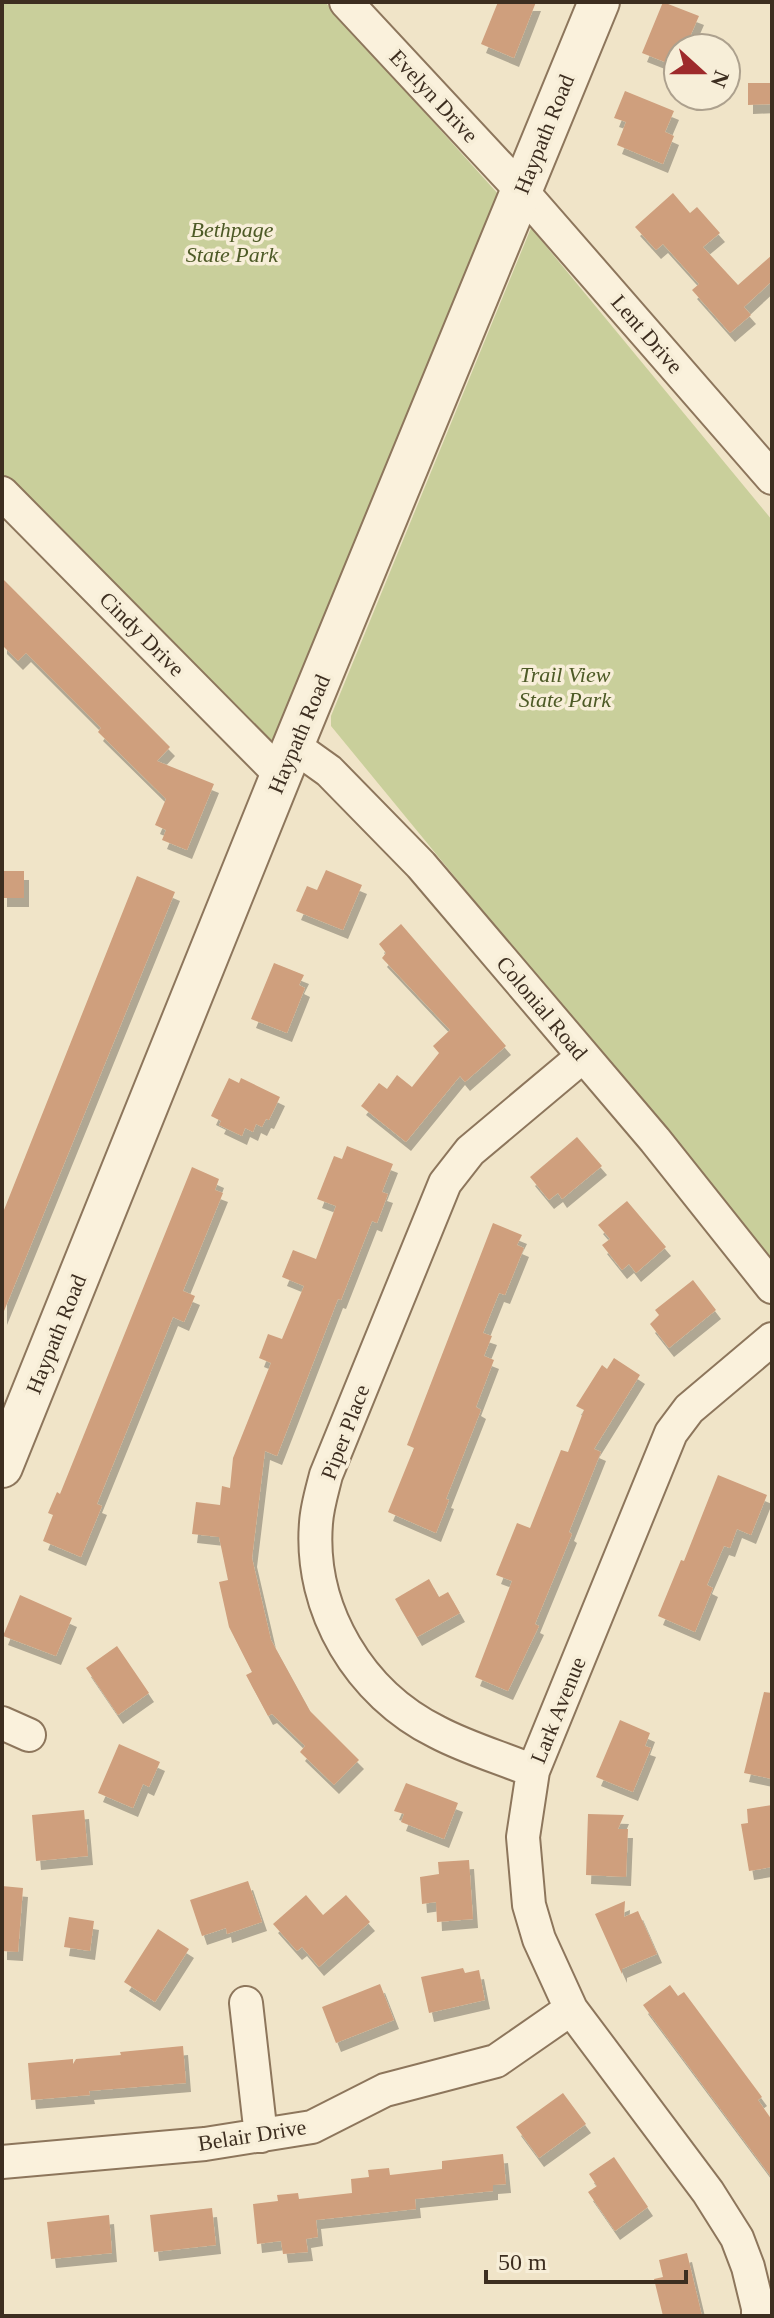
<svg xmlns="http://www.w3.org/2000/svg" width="774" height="2318" font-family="Georgia,serif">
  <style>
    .green { fill: #c9cf9b }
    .building { fill: #cf9f7d; filter: url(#shadow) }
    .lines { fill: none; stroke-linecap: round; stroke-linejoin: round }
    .minor-casing { stroke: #8d765c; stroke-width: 36 }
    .tertiary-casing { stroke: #8d765c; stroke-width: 44 }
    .minor { stroke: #faf1dc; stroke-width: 32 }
    .tertiary { stroke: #faf1dc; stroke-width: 40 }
    .labels { text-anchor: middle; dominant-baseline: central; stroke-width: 7; stroke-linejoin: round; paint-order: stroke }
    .street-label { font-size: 22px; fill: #3d2e20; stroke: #f7eed8 }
    .park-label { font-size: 22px; font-style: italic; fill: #4d5a26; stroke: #f7eed8 }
  </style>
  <defs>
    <filter id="shadow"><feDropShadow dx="5" dy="9" stdDeviation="0" flood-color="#0004"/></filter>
  </defs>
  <rect width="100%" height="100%" fill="#f0e4c8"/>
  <!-- green -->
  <path class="green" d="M 2,2 L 325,2 L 499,195 L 272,744 L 2,473 Z
    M 531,228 L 772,520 L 772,1263 L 331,726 L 331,716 Z"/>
  <!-- building -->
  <path class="building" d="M 498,2 L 536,2 L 514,58 L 481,44 Z
    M 663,2 L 699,16 L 685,48 L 676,48 L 670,64 L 642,53 Z
    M 748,83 L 772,83 L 772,104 L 748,105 Z
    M 625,91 L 674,111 L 665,132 L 674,136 L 663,164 L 617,145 L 626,122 L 614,118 Z
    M 673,193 L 690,213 L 697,207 L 720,233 L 703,247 L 738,285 L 772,255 L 772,281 L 744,307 L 751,315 L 730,333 L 692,290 L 699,284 L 663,244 L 656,250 L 635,227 Z
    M 2,578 L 170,747 L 157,761 L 214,784 L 187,850 L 162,840 L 166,830 L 155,825 L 166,799 L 98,732 L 101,728 L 26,653 L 18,661 L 2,645 Z
    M 326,870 L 362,885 L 343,930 L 296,911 L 307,886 L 317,890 Z
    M 2,871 L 24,871 L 24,898 L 2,898 Z
    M 137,876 L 175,892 L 2,1316 L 2,1215 Z
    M 401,924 L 506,1046 L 465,1082 L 460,1076 L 406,1142 L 361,1106 L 379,1083 L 387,1089 L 397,1075 L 412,1087 L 439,1053 L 433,1046 L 450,1030 L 382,958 L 386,953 L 379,944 Z
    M 274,963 L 304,975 L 299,985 L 305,988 L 287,1033 L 251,1019 Z
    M 229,1078 L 239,1083 L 241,1078 L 280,1097 L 269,1120 L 266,1119 L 262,1127 L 256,1124 L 253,1132 L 245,1128 L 242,1136 L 219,1125 L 221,1121 L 211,1116 Z
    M 577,1137 L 602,1166 L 562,1199 L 558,1193 L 549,1200 L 530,1177 Z
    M 347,1146 L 393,1164 L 382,1192 L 388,1194 L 377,1223 L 372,1221 L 341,1300 L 338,1299 L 277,1456 L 265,1451 L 252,1558 L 271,1640 L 310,1711 L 359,1760 L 334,1785 L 300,1752 L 305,1746 L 272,1714 L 268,1716 L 246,1675 L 252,1672 L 229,1627 L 219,1582 L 228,1580 L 219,1537 L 192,1534 L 196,1502 L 220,1505 L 222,1486 L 230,1488 L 233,1458 L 271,1363 L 259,1358 L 268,1334 L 282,1339 L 304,1286 L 282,1277 L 293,1250 L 316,1259 L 336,1206 L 317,1199 L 334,1156 L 342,1159 Z
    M 192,1167 L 219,1179 L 215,1190 L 223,1193 L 183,1291 L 195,1296 L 184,1322 L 173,1317 L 97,1504 L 102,1506 L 81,1557 L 43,1541 L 53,1515 L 48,1513 L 57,1492 L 60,1494 Z
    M 627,1201 L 666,1247 L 636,1273 L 629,1264 L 622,1270 L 602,1245 L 610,1239 L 598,1225 Z
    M 493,1223 L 522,1235 L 517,1245 L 524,1248 L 505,1295 L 499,1293 L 483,1333 L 492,1336 L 484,1356 L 494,1360 L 476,1407 L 481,1410 L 446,1499 L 449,1500 L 436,1533 L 388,1512 L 414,1448 L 407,1445 Z
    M 693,1280 L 716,1310 L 669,1348 L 650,1324 L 659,1315 L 655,1310 Z
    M 614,1358 L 640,1375 L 594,1449 L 601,1452 L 569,1532 L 572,1534 L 535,1624 L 539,1626 L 508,1691 L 475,1677 L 512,1581 L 496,1575 L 517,1523 L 530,1528 L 561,1450 L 568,1452 L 584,1410 L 576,1406 L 602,1365 L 607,1369 Z
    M 718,1475 L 767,1495 L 751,1535 L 737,1529 L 730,1548 L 724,1546 L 707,1585 L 713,1588 L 695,1632 L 658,1616 L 681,1560 L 684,1561 Z
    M 429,1579 L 439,1597 L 448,1592 L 460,1613 L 417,1637 L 395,1599 Z
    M 20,1595 L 72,1618 L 56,1656 L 3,1636 Z
    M 117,1646 L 149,1693 L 118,1715 L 86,1668 Z
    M 764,1692 L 772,1693 L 772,1779 L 744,1773 Z
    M 620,1720 L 650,1733 L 645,1746 L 651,1748 L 633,1792 L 596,1777 Z
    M 119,1744 L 160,1762 L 149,1787 L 143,1784 L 133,1808 L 98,1793 Z
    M 406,1783 L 458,1803 L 444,1839 L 401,1822 L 404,1814 L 394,1811 Z
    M 772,1805 L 772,1867 L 749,1871 L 741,1824 L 748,1823 L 747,1809 Z
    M 84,1810 L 88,1856 L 36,1861 L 32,1815 Z
    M 588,1814 L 624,1815 L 618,1829 L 628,1829 L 626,1877 L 586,1875 Z
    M 469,1860 L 473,1919 L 437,1922 L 436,1902 L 422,1904 L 420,1877 L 439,1874 L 438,1862 Z
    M 248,1881 L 262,1922 L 227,1934 L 226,1928 L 202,1936 L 190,1900 Z
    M 2,1886 L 23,1888 L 18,1952 L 2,1951 Z
    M 306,1895 L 323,1915 L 346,1895 L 370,1922 L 319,1967 L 302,1947 L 297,1951 L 273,1924 Z
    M 625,1901 L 624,1917 L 638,1911 L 657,1954 L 622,1969 L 622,1974 L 595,1914 Z
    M 69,1917 L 94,1921 L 90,1951 L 64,1947 Z
    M 158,1929 L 189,1949 L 155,2002 L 124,1982 Z
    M 463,1968 L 465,1973 L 479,1970 L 485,2000 L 429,2013 L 421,1977 Z
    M 380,1984 L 394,2020 L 336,2043 L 322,2007 Z
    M 670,1985 L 678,1996 L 684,1992 L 762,2097 L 758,2100 L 772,2120 L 772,2178 L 643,2005 Z
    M 183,2046 L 186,2083 L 89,2091 L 90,2095 L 31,2100 L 28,2063 L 73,2059 L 73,2064 L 76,2059 L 121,2055 L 120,2052 Z
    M 563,2093 L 586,2124 L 539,2158 L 516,2127 Z
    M 503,2154 L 506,2184 L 493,2185 L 493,2191 L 415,2199 L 416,2209 L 316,2220 L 318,2237 L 306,2239 L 308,2252 L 283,2254 L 281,2241 L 257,2244 L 253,2204 L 278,2201 L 277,2195 L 298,2193 L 299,2199 L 352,2193 L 351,2179 L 369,2177 L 368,2170 L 389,2168 L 390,2175 L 442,2169 L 442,2161 Z
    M 614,2157 L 648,2207 L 615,2231 L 588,2192 L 597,2186 L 589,2174 Z
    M 212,2208 L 216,2245 L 154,2252 L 150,2215 Z
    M 109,2215 L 112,2253 L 51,2259 L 47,2222 Z
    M 687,2253 L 702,2316 L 663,2316 L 654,2279 L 663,2277 L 659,2260 Z"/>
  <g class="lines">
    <defs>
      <path id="minor" d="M 346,2 L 521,190 L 772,478
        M 2,493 L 281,775
        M 294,746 L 329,771 L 421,865 L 655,1140 L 772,1287
        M 2,1723 L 29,1735
        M 533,1771 C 502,1758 467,1748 437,1732 C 360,1694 309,1610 316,1523 C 317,1507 322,1491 326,1475 L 445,1183 L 470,1151 L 582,1057
        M 246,2003 L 261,2136
        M 2,2162 L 205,2144 L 312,2127 L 385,2090 L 496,2061 L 571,2009
        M 758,2316 L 758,2308 L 748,2267 L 737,2238 L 708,2192 L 571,2009 L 539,1939 L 529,1905 L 523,1837 L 533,1771 L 671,1433 L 689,1409 L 772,1339"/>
      <path id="tertiary" d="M 2,1467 L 281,775 L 599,2"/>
    </defs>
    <!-- minor casing -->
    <use href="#minor" class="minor-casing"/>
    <!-- tertiary casing -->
    <use href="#tertiary" class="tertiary-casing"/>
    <!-- minor -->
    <use href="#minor" class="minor"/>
    <!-- tertiary -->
    <use href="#tertiary" class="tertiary"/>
  </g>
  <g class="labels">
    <!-- street labels -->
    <g class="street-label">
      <text transform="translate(434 96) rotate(47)">Evelyn Drive</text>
      <text transform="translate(544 134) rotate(-68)">Haypath Road</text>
      <text transform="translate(647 334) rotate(49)">Lent Drive</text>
      <text transform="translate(142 634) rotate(45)">Cindy Drive</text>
      <text transform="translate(299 734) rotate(-67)">Haypath Road</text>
      <text transform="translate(542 1008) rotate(50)">Colonial Road</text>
      <text transform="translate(56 1334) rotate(-68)">Haypath Road</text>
      <text transform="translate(345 1432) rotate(-69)">Piper Place</text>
      <text transform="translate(558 1710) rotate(-68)">Lark Avenue</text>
      <text transform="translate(252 2135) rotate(-9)">Belair Drive</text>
    </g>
    <!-- park labels -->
    <g class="park-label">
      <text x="232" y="229">Bethpage<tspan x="232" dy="25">State Park</tspan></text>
      <text x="565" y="674">Trail View<tspan x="565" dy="25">State Park</tspan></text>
    </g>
  </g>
  <!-- border -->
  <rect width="774" height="2318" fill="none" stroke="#3d2e20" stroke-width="8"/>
  <!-- north arrow -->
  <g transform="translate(702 72) rotate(111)"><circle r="38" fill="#f7eed8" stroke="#ada18e" stroke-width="2"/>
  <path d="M0-6L14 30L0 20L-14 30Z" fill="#9e2a2b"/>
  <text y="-12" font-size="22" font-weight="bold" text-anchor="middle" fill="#3d2e20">N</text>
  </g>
  <!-- scale -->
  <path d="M486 2270v12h200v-12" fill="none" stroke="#3d2e20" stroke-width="4"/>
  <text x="498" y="2270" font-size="24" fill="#3d2e20" stroke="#f7eed8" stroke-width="6" paint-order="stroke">50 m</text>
</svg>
